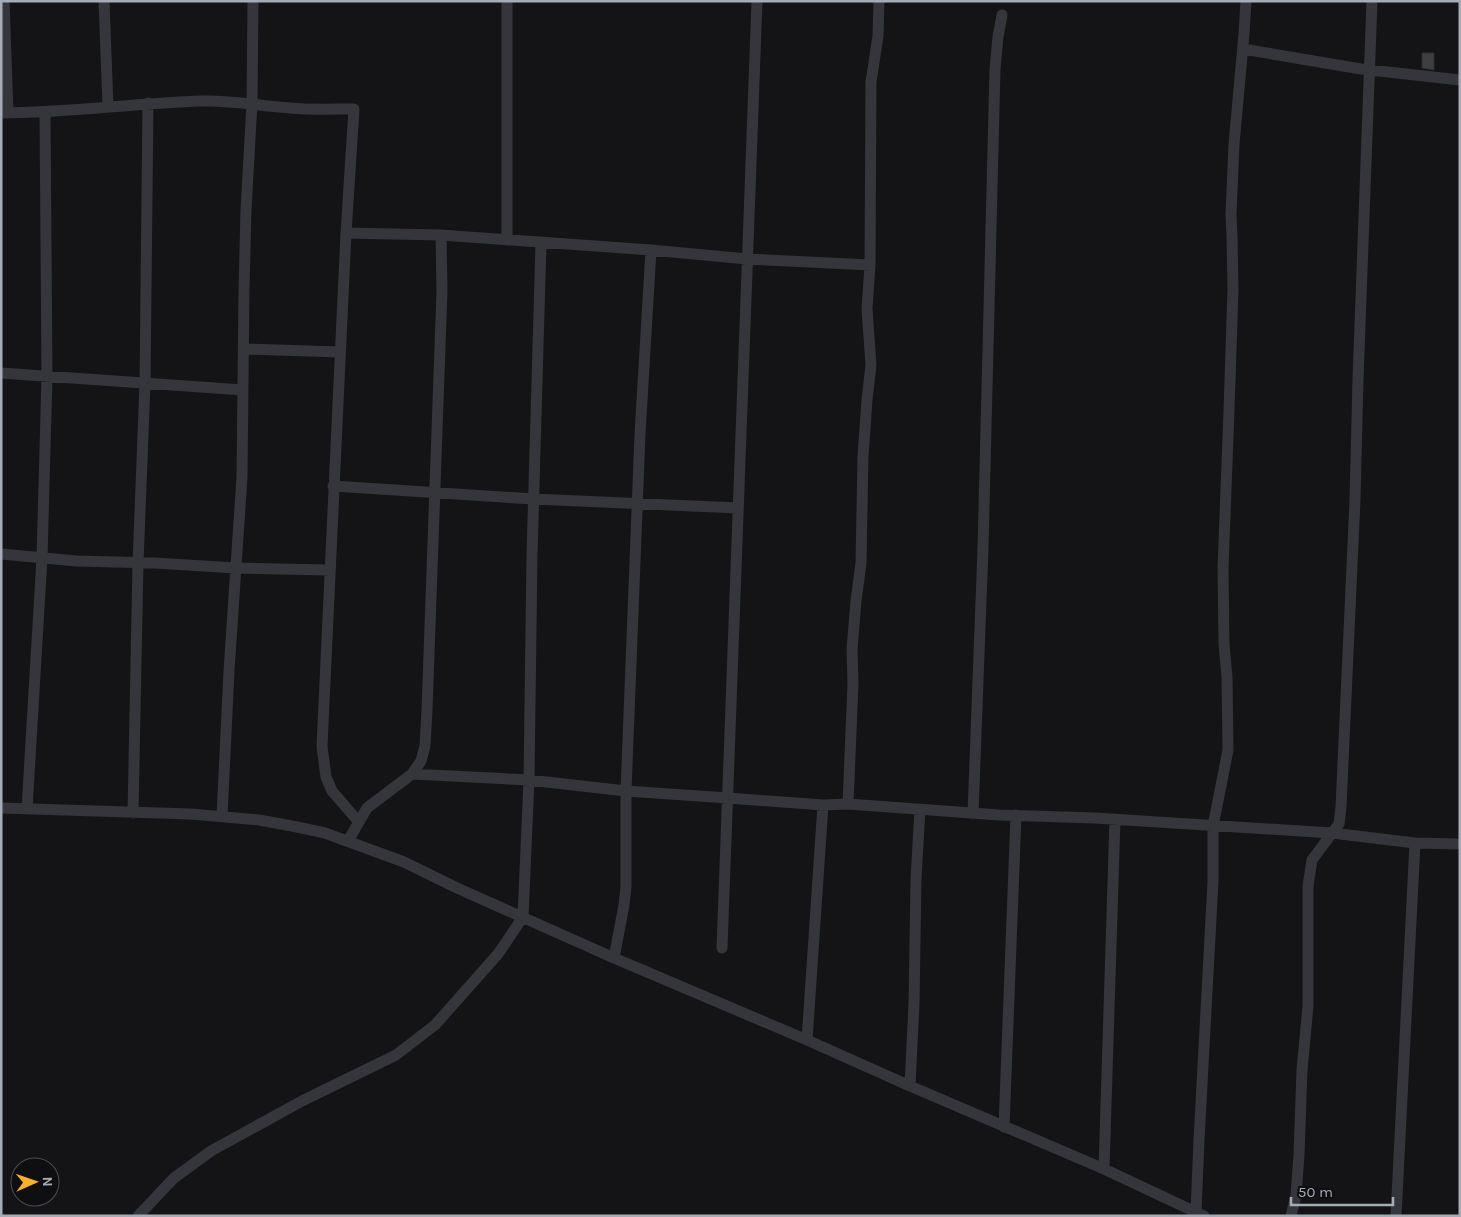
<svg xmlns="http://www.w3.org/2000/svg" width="1461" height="1217" font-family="Karla,sans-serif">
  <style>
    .building { fill: #3e3f43; stroke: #2e2e32 }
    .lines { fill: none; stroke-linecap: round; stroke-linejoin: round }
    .minor { stroke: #35363b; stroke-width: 11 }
  </style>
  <rect width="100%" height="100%" fill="#141416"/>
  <!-- building -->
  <path class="building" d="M 1422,53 L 1434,53 L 1434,70 L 1422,68 Z"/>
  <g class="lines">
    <!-- minor -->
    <path class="minor" d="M 4,1 L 8,113
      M 104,1 L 108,107
      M 507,1 L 507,240
      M 1243,49 L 1361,69 L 1460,80
      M 1,113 C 68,113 135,103 202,101 C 232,100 260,106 290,108 C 311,110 333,109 354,109 L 346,233 L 322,746 L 326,777 L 332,791 L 358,821
      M 346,233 L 441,235 L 651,250 L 747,259 L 870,265
      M 244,349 L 340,352
      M 1,373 L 243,390
      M 333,486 L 533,499 L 738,508
      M 1,554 L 77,561 L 154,563 L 236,568 L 330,570
      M 412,774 L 529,780 L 626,791 L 728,798 L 823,805 L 848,804 L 999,815 L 1095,818 L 1332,833 L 1415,843 L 1460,844
      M 848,804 L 853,684 L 852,649 L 856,601 L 861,563 L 863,456 L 867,400 L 871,365 L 867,309 L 870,265 L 871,82 L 878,36 L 879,1
      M 1,808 L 191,814 L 259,820 L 297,827 L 325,833 L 404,862 L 457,888 L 614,958 L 807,1040 L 910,1086 L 1104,1169 L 1204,1216
      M 27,809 L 42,558 L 47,376 L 45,112
      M 133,813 L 138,563 L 145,384 L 148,103
      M 973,814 L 983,548 L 995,69 L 998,37 L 1002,15
      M 222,816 L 229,671 L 242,477 L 244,289 L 246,210 L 252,103 L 253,1
      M 348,841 L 367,808 L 412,774 L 421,761 L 425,746 L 427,710 L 442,291 L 441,235
      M 722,948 L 757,1
      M 614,958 L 624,905 L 626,887 L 626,791 L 640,434 L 651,250
      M 807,1040 L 823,805
      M 910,1086 L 914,1004 L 916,879 L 920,809
      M 1004,1127 L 1016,815
      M 1104,1169 L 1115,819
      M 1196,1212 L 1199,1140 L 1213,881 L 1213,826 L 1228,750 L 1227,677 L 1224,644 L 1223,568 L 1229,411 L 1233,289 L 1232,237 L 1231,214 L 1234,144 L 1244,34 L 1246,1
      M 138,1216 L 174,1178 L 211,1151 L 302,1101 L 396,1055 L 435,1025 L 498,954 L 523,917 L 529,780 L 532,555 L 541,243
      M 1291,1216 L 1296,1195 L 1299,1155 L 1302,1070 L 1308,1006 L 1308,886 L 1312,860 L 1339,824 L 1341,807 L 1355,500 L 1358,379 L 1372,1
      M 1396,1216 L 1415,843"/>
  </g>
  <!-- border -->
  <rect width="1461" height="1217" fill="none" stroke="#a5abb7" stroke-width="5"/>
  <!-- north arrow -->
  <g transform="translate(35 1182) rotate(88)"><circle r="24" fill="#0f0f11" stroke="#4b4d53"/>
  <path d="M0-4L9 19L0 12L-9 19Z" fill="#f9af29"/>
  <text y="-8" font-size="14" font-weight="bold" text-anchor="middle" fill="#a5abb7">N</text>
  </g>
  <!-- scale -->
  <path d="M1291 1197v8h102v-8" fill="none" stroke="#a5abb7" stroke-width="2.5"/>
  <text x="1298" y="1197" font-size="15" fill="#a5abb7" stroke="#0f0f11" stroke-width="4" paint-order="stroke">50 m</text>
</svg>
